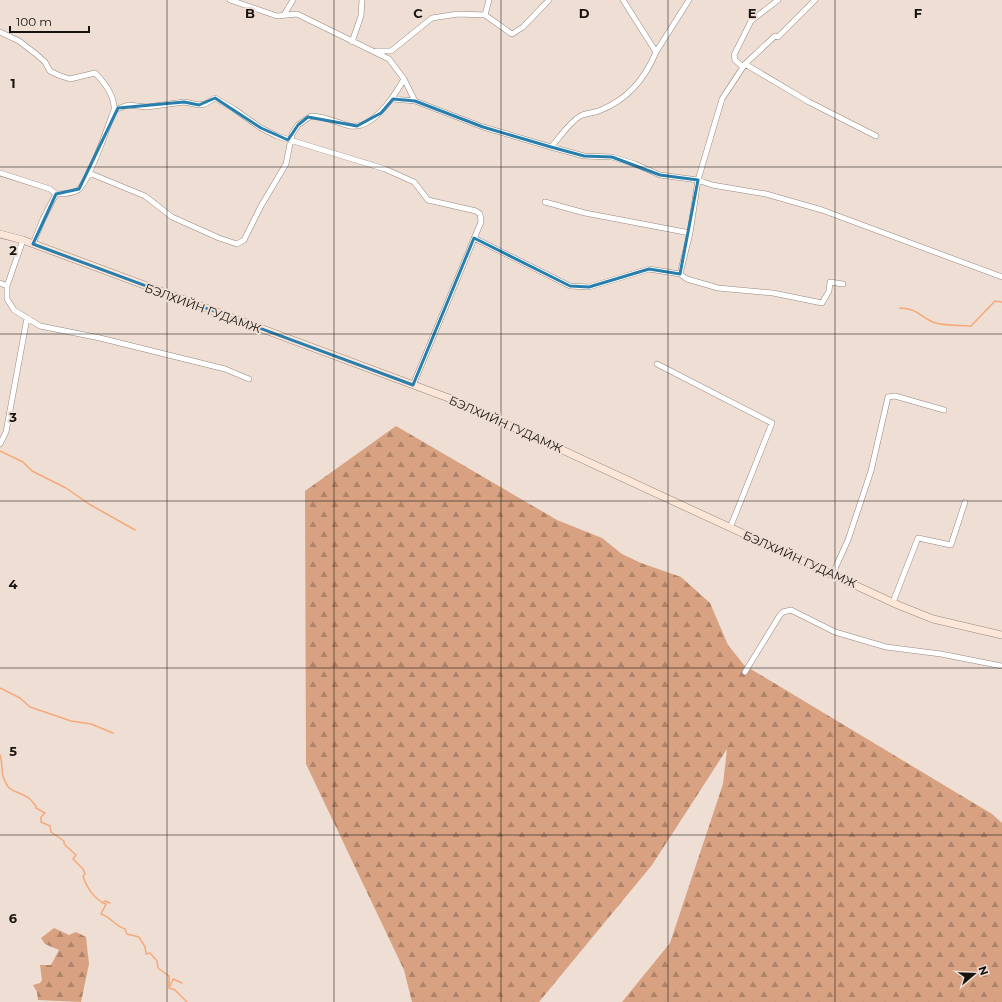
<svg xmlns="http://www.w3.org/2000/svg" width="1002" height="1002" font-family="Montserrat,sans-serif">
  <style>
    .forest { fill: url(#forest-firs) }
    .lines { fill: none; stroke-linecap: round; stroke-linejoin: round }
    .stream { stroke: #f6a979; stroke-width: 1.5 }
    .street-casing { stroke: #96887f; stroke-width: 6 }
    .secondary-casing { stroke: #96887f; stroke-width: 8 }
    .street { stroke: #fff; stroke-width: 5 }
    .secondary { stroke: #fce6d8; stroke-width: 7 }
    .marked { fill: none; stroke: #287fae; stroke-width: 3; stroke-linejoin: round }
    .grid { fill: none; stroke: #18130f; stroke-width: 1; stroke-opacity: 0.55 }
    .labels { text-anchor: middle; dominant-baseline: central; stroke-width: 4; stroke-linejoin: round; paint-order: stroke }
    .street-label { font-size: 12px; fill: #18130f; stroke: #eeded4 }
    .grid-label { font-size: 13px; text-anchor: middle; font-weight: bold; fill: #18130f; stroke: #eeded4; stroke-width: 4; stroke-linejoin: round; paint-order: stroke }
  </style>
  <defs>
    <pattern id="forest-firs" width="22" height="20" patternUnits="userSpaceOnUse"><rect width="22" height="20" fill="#d8a282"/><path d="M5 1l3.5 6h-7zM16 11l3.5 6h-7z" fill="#ae8369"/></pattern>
  </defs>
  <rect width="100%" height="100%" fill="#eeded4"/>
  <!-- forest -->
  <path class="forest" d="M 396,426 L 557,520 L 602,538 L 622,554 L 641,563 L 681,577 L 710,603 L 728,645 L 744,665 L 992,814 L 1002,823 L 1002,1002 L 622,1002 L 670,943 L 723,784 L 727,749 L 652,865 L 539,1002 L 412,1002 L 404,970 L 306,764 L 305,491 Z
    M 54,928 L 69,935 L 76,932 L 86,937 L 89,964 L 81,1002 L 38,1000 L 37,992 L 33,985 L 40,983 L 42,980 L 40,965 L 51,965 L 59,950 L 45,944 L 41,938 Z"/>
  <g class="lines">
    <!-- stream -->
    <path class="stream" d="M 900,308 C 919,308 923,320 936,323 C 947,326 959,325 971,326 L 995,301 L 1002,302
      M 0,451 L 23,462 L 32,471 L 66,488 L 89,504 L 135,530
      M 0,688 L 20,698 L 30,707 L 71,721 L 91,724 L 113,733
      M 0,755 C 3,762 1,770 3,776 C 9,796 18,789 30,799 C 32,801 34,804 36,806 L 36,808 L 45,813 L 41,817 L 41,822 L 50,826 L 51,832 L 64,841 L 64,844 L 76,855 L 73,859 L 83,869 L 85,874 L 83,876 C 86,887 95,900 106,904 L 101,914 C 111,917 115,926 125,929 L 127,934 L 139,937 L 145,947 L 146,954 L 150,953 L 157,961 L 158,968 L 169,976 L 169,988 L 173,979 L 182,983
      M 102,903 L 105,901 L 110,903
      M 169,988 L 175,990 L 187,1002"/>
    <defs>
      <path id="street" d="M 230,0 L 277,16 L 297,14 L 389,59 L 404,79 L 415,101 L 483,127 L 551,147 L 584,156 L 612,157 L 635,164 L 660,175 L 698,180 L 712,185 L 766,194 L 822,210 L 1002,277
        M 623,0 L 656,52
        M 284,15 L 293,0
        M 485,15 L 489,0
        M 0,32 L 19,41 L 36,54 L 45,62 L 50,71 L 58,75 L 70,79 L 95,73 C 105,83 115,96 114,110 C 108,126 89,182 78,190 C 72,194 63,194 56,194 L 43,219 L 33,244
        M 352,42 L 361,16 L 362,0
        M 376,51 L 391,51 L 432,18 L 458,14 L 485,15 L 512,34 L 523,27 L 549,0
        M 745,64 L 809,102 L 876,136
        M 743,67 L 735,60 L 734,55 L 751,21 L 778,0
        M 393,99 L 415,101
        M 114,110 L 128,105 L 147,107 L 184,102 L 199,105 L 205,104 L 215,98 L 234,109 L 261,128 L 277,136 L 385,169 L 414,182 L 428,200 L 476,211 L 480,214 L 481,222 L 413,385
        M 551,147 C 560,137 569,123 580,116 C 586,113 595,113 601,110 C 628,99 645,79 656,52 L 689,0
        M 0,173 L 50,189 L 56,194
        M 89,173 L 145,196 L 172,217 L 219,238 L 237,244 L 244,240 L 261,206 L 286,164 L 292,134 L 298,125 L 311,116 C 324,116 338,123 350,126 C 373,130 395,95 404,79
        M 545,202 L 585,213 L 690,233
        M 474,238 L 570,286 L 589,287 L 649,269 L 680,274 L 687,279 L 718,288 L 773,293 L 822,303 L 829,291 L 830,282 L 843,284
        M 680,274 L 690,233 L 698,180 L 722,99 L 745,64 L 775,36 L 778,37 L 815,0
        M 0,283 L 7,286 L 7,299 L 14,310 L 40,326 L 100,338 L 225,369 L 249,379
        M 7,286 L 23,240
        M 657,364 L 772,423 L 730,528
        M 0,444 L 6,432 L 27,318
        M 833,573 L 848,540 L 871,471 L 888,397 L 895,396 L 944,410
        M 893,602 L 918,538 L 951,545 L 965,502
        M 745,672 L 780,615 L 783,612 L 791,610 L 835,632 L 886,647 L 941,654 L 1002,666"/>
      <path id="secondary" d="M 0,234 L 23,240 L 454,400 L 898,605 L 933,619 L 1002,635"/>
    </defs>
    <!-- street casing -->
    <use href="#street" class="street-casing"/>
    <!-- secondary casing -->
    <use href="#secondary" class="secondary-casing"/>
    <!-- street -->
    <use href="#street" class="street"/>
    <!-- secondary -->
    <use href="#secondary" class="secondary"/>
  </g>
  <!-- marked area -->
  <path class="marked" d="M 215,98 L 261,128 L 288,140 L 298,125 L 308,117 L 357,126 L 381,113 L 393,99 L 415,101 L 483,127 L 551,147 L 584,156 L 612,157 L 660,175 L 698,180 L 680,274 L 649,269 L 589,287 L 570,286 L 474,238 L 413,385 L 33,244 L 56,194 L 79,189 L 118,108 L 184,102 L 199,105 Z"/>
  <!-- grid -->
  <path class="grid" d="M 167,0 L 167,1002M 334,0 L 334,1002M 501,0 L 501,1002M 668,0 L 668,1002M 835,0 L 835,1002M 0,167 L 1002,167M 0,334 L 1002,334M 0,501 L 1002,501M 0,668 L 1002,668M 0,835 L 1002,835"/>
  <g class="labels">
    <!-- street labels -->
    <g class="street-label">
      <text transform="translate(203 308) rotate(20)">БЭЛХИЙН ГУДАМЖ</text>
      <text transform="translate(506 424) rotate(24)">БЭЛХИЙН ГУДАМЖ</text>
      <text transform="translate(800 559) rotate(24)">БЭЛХИЙН ГУДАМЖ</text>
    </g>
  </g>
  <g class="grid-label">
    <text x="250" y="18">B</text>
    <text x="418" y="18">C</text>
    <text x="584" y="18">D</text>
    <text x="752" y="18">E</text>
    <text x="918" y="18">F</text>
    <text x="13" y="88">1</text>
    <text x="13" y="255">2</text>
    <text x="13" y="422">3</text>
    <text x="13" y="589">4</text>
    <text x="13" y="756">5</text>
    <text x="13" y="923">6</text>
  </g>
  <!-- north arrow -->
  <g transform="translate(974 974) rotate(71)" stroke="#eeded4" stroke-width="3" paint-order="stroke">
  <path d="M0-3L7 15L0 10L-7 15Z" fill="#18130f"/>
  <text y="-6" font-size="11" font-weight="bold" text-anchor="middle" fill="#18130f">N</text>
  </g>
  <!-- scale -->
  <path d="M10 26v6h79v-6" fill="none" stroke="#18130f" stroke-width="2"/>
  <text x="16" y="26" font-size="12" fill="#18130f" stroke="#eeded4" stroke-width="3" paint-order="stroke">100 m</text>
</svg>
